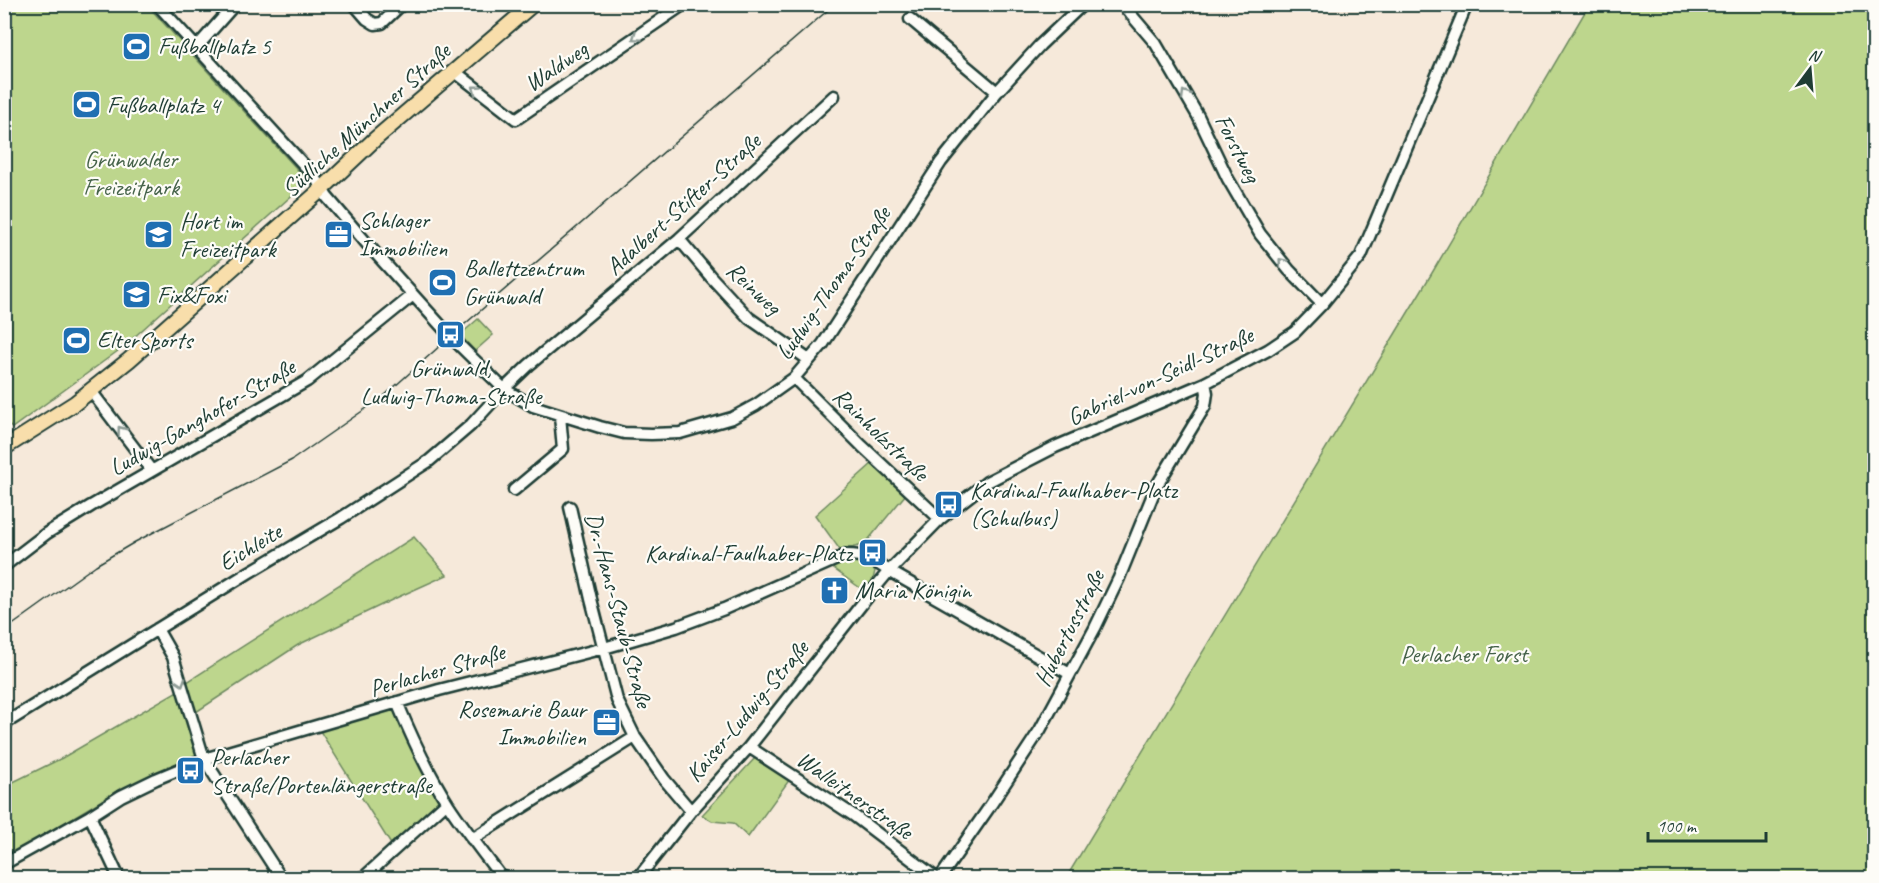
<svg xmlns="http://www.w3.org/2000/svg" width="1879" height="883" font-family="Caveat,sans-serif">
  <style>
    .green { fill: #bdd68d; stroke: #6e8a60; stroke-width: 1.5 }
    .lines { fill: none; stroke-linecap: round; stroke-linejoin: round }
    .minor-casing { stroke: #1f3d34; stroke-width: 15 }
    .major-casing { stroke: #1f3d34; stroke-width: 18 }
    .minor { stroke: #fdfcf7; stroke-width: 10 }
    .major { stroke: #f8deab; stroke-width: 14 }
    .tram { stroke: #1f3d34; stroke-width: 1.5 }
    .oneway { stroke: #8e9c96 }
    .labels { text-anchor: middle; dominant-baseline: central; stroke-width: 4.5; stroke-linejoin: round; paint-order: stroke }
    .poi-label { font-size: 24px; fill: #1f3d34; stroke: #fdfcf7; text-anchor: start }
    .street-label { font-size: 24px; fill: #1f3d34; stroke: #fdfcf7 }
    .park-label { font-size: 24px; fill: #46634a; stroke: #fdfcf7 }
  </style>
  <rect width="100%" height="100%" fill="#f6e9da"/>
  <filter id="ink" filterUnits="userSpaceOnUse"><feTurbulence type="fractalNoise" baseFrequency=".0167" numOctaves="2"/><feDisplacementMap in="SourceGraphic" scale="12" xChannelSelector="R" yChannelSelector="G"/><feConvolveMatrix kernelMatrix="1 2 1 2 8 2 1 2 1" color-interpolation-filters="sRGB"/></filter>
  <g filter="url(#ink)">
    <!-- green -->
    <path class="green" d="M 5,4 L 147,5 L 308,181 L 122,348 L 12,428 L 4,421 Z
      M 1589,5 L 1874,5 L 1874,878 L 1066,878 L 1432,273 Z
      M 478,319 L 493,335 L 475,351 L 460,335 Z
      M 873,463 L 906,494 L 864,545 L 840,550 L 815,515 Z
      M 414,537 L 447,575 L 396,598 L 298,645 L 196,712 L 187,682 Z
      M 840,560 C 853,560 867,560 875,571 C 874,578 870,587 863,590 L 831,567 Z
      M 179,690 L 199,754 L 119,790 L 5,858 L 5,786 L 62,758 Z
      M 394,709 L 441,801 L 392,846 L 320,731 Z
      M 756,757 L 790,779 L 748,837 L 733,823 L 712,821 L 702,815 Z"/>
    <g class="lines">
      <defs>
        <path id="minor" d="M 157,4 L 315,177 L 327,197 L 369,246 L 452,338 L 504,389 L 533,406 L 600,427 L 624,433 L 651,434 L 680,433 L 732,418 L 756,405 L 794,378 L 823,344 L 941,162 L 997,92 L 1040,45 L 1083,4
          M 354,4 L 367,19 L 375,24 L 382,23 L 402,4
          M 1122,4 L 1156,44 L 1198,116 L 1228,179 L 1260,234 L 1289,270 L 1322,304
          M 910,19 L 997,92
          M 197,47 L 235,4
          M 454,71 L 516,119 L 684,4
          M 679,239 L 711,277 L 749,318 L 809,360
          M 794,378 L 862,446 L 940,519
          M 91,391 L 151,470
          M 514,490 L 563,449 L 560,416
          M 570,507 L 591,599 L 617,700 L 635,737 L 664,779 L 691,811
          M 4,566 L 47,533 L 91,506 L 307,381 L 413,295
          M 157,629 L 173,657 L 204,759 L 281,878
          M 397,702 C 411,736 428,772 448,804 C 465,830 484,854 502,878
          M 4,724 L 248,573 L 341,518 L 429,461 L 471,425 L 504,389 L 529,365 L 679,239 L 834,96
          M 749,747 L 853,815 L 936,878
          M 90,816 L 119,878
          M 472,839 L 635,737
          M 4,864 L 90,816 L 121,796 L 156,779 L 204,759 L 439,690 L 604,648 L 676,627 L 724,609 L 846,555 C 867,555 872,559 889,571 L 1070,674
          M 363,878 L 447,802
          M 638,878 L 691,811 L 749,747 L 869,595 L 889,571 L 940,519 L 987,482 L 1055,447 L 1205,383 L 1268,350 L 1295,332 L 1322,304 L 1361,256 L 1467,4
          M 940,878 L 988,809 L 1040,730 L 1095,628 L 1119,578 L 1156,487 L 1205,406 L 1207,393 L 1205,383"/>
        <path id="major" d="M 4,448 L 75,403 L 129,360 L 322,189 L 374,140 L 533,4"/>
      </defs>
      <!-- minor casing -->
      <use href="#minor" class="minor-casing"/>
      <!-- major casing -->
      <use href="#major" class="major-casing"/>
      <!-- minor -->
      <use href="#minor" class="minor"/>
      <!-- major -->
      <use href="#major" class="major"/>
      <!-- tram -->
      <path class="tram" d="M 4,631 L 96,565 L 135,542 L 292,460 L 384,396 L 451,336 L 835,4"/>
    </g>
    <!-- one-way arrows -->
    <defs><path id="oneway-chevron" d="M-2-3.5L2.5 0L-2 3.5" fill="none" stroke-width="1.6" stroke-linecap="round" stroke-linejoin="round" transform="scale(1.5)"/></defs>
    <g class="oneway">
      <use href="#oneway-chevron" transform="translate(636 37) rotate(146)"/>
      <use href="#oneway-chevron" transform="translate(476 89) rotate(-143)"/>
      <use href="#oneway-chevron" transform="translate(1185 94) rotate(-121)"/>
      <use href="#oneway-chevron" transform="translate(1282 262) rotate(-130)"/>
      <use href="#oneway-chevron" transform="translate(121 430) rotate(-127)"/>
      <use href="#oneway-chevron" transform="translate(181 682) rotate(72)"/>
    </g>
  </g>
  <!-- icons -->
  <defs>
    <symbol id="stadium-square" viewBox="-11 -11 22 22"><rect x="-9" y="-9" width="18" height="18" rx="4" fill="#1f6fb2" stroke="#fdfcf7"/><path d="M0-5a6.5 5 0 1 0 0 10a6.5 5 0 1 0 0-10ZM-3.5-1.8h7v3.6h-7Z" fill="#fff"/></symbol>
    <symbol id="office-square" viewBox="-11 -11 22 22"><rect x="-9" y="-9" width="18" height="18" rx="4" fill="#1f6fb2" stroke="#fdfcf7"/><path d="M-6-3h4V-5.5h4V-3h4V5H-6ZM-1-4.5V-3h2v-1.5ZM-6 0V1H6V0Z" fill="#fff"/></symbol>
    <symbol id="school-square" viewBox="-11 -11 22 22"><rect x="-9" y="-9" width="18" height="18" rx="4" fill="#1f6fb2" stroke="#fdfcf7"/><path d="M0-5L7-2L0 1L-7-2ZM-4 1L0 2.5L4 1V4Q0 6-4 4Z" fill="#fff"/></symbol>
    <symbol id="bus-square" viewBox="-11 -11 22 22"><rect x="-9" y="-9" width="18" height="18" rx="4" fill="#1f6fb2" stroke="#fdfcf7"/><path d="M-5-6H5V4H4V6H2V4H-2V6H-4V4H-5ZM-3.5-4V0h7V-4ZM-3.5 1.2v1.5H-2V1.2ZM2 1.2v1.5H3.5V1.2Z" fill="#fff"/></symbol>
    <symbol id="church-square" viewBox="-11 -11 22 22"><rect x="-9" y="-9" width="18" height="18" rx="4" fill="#1f6fb2" stroke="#fdfcf7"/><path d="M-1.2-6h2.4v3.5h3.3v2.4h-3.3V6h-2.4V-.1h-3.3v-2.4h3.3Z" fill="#fff"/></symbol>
  </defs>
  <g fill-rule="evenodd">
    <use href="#stadium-square" x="120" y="30" width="33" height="33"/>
    <use href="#stadium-square" x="70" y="88" width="33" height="33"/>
    <use href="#office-square" x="322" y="218" width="33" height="33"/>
    <use href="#school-square" x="142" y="218" width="33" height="33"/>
    <use href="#stadium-square" x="426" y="266" width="33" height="33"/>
    <use href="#school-square" x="120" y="278" width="33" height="33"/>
    <use href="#bus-square" x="434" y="318" width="33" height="33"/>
    <use href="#stadium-square" x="60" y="324" width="33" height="33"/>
    <use href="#bus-square" x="932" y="488" width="33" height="33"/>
    <use href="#bus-square" x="856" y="536" width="33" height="33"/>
    <use href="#church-square" x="818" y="574" width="33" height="33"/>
    <use href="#office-square" x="590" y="706" width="33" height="33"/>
    <use href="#bus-square" x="174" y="754" width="33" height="33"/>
  </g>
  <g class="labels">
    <!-- poi labels -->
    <g class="poi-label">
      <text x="158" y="46">Fußballplatz 5</text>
      <text x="107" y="105">Fußballplatz 4</text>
      <text x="359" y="220">Schlager<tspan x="359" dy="28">Immobilien</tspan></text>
      <text x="180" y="221">Hort im<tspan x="180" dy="28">Freizeitpark</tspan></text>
      <text x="464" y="268">Ballettzentrum<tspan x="464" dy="28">Grünwald</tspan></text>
      <text x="157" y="295">Fix&amp;Foxi</text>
      <text x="97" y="340">ElterSports</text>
      <text x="451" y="368" text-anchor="middle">Grünwald,<tspan x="451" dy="28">Ludwig-Thoma-Straße</tspan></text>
      <text x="970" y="490">Kardinal-Faulhaber-Platz<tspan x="970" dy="28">(Schulbus)</tspan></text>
      <text x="852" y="553" text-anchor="end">Kardinal-Faulhaber-Platz</text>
      <text x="855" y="590">Maria Königin</text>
      <text x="586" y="709" text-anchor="end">Rosemarie Baur<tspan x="586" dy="28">Immobilien</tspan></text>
      <text x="211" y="757">Perlacher<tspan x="211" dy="28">Straße/Portenlängerstraße</tspan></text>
    </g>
    <!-- street labels -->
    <g class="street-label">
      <text transform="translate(556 66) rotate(-34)">Waldweg</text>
      <text transform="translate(366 120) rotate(-42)">Südliche Münchner Straße</text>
      <text transform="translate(1238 148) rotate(63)">Forstweg</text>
      <text transform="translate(683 204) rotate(-42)">Adalbert-Stifter-Straße</text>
      <text transform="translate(833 283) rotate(-55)">Ludwig-Thoma-Straße</text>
      <text transform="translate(754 288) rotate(43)">Reinweg</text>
      <text transform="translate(1160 376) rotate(-25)">Gabriel-von-Seidl-Straße</text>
      <text transform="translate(202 417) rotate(-30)">Ludwig-Ganghofer-Straße</text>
      <text transform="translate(881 434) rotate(44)">Rainholzstraße</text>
      <text transform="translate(250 547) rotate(-31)">Eichleite</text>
      <text transform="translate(619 610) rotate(75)">Dr.-Hans-Staub-Straße</text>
      <text transform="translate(1069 628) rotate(-63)">Hubertusstraße</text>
      <text transform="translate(437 670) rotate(-16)">Perlacher Straße</text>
      <text transform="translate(747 711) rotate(-50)">Kaiser-Ludwig-Straße</text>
      <text transform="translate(855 795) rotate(35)">Walleitnerstraße</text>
    </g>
    <!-- park labels -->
    <g class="park-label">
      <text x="131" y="159">Grünwalder<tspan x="131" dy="28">Freizeitpark</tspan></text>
      <text x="1464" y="654">Perlacher Forst</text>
    </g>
  </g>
  <!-- margin -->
  <rect width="1879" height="883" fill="none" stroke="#fdfcf7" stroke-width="24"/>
  <rect x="12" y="12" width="1855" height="859" fill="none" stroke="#1f3d34" stroke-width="2" filter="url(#ink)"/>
  <!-- north arrow -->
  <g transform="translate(1810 69) rotate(16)" stroke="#fdfcf7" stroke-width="4.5" paint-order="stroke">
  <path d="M0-4.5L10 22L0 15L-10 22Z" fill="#1f3d34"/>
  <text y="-9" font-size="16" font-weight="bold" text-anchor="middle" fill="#1f3d34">N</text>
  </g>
  <!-- scale -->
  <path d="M1648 832v9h118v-9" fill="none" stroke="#1f3d34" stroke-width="3"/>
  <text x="1657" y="832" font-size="18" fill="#1f3d34" stroke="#fdfcf7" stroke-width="4.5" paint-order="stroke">100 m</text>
</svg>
